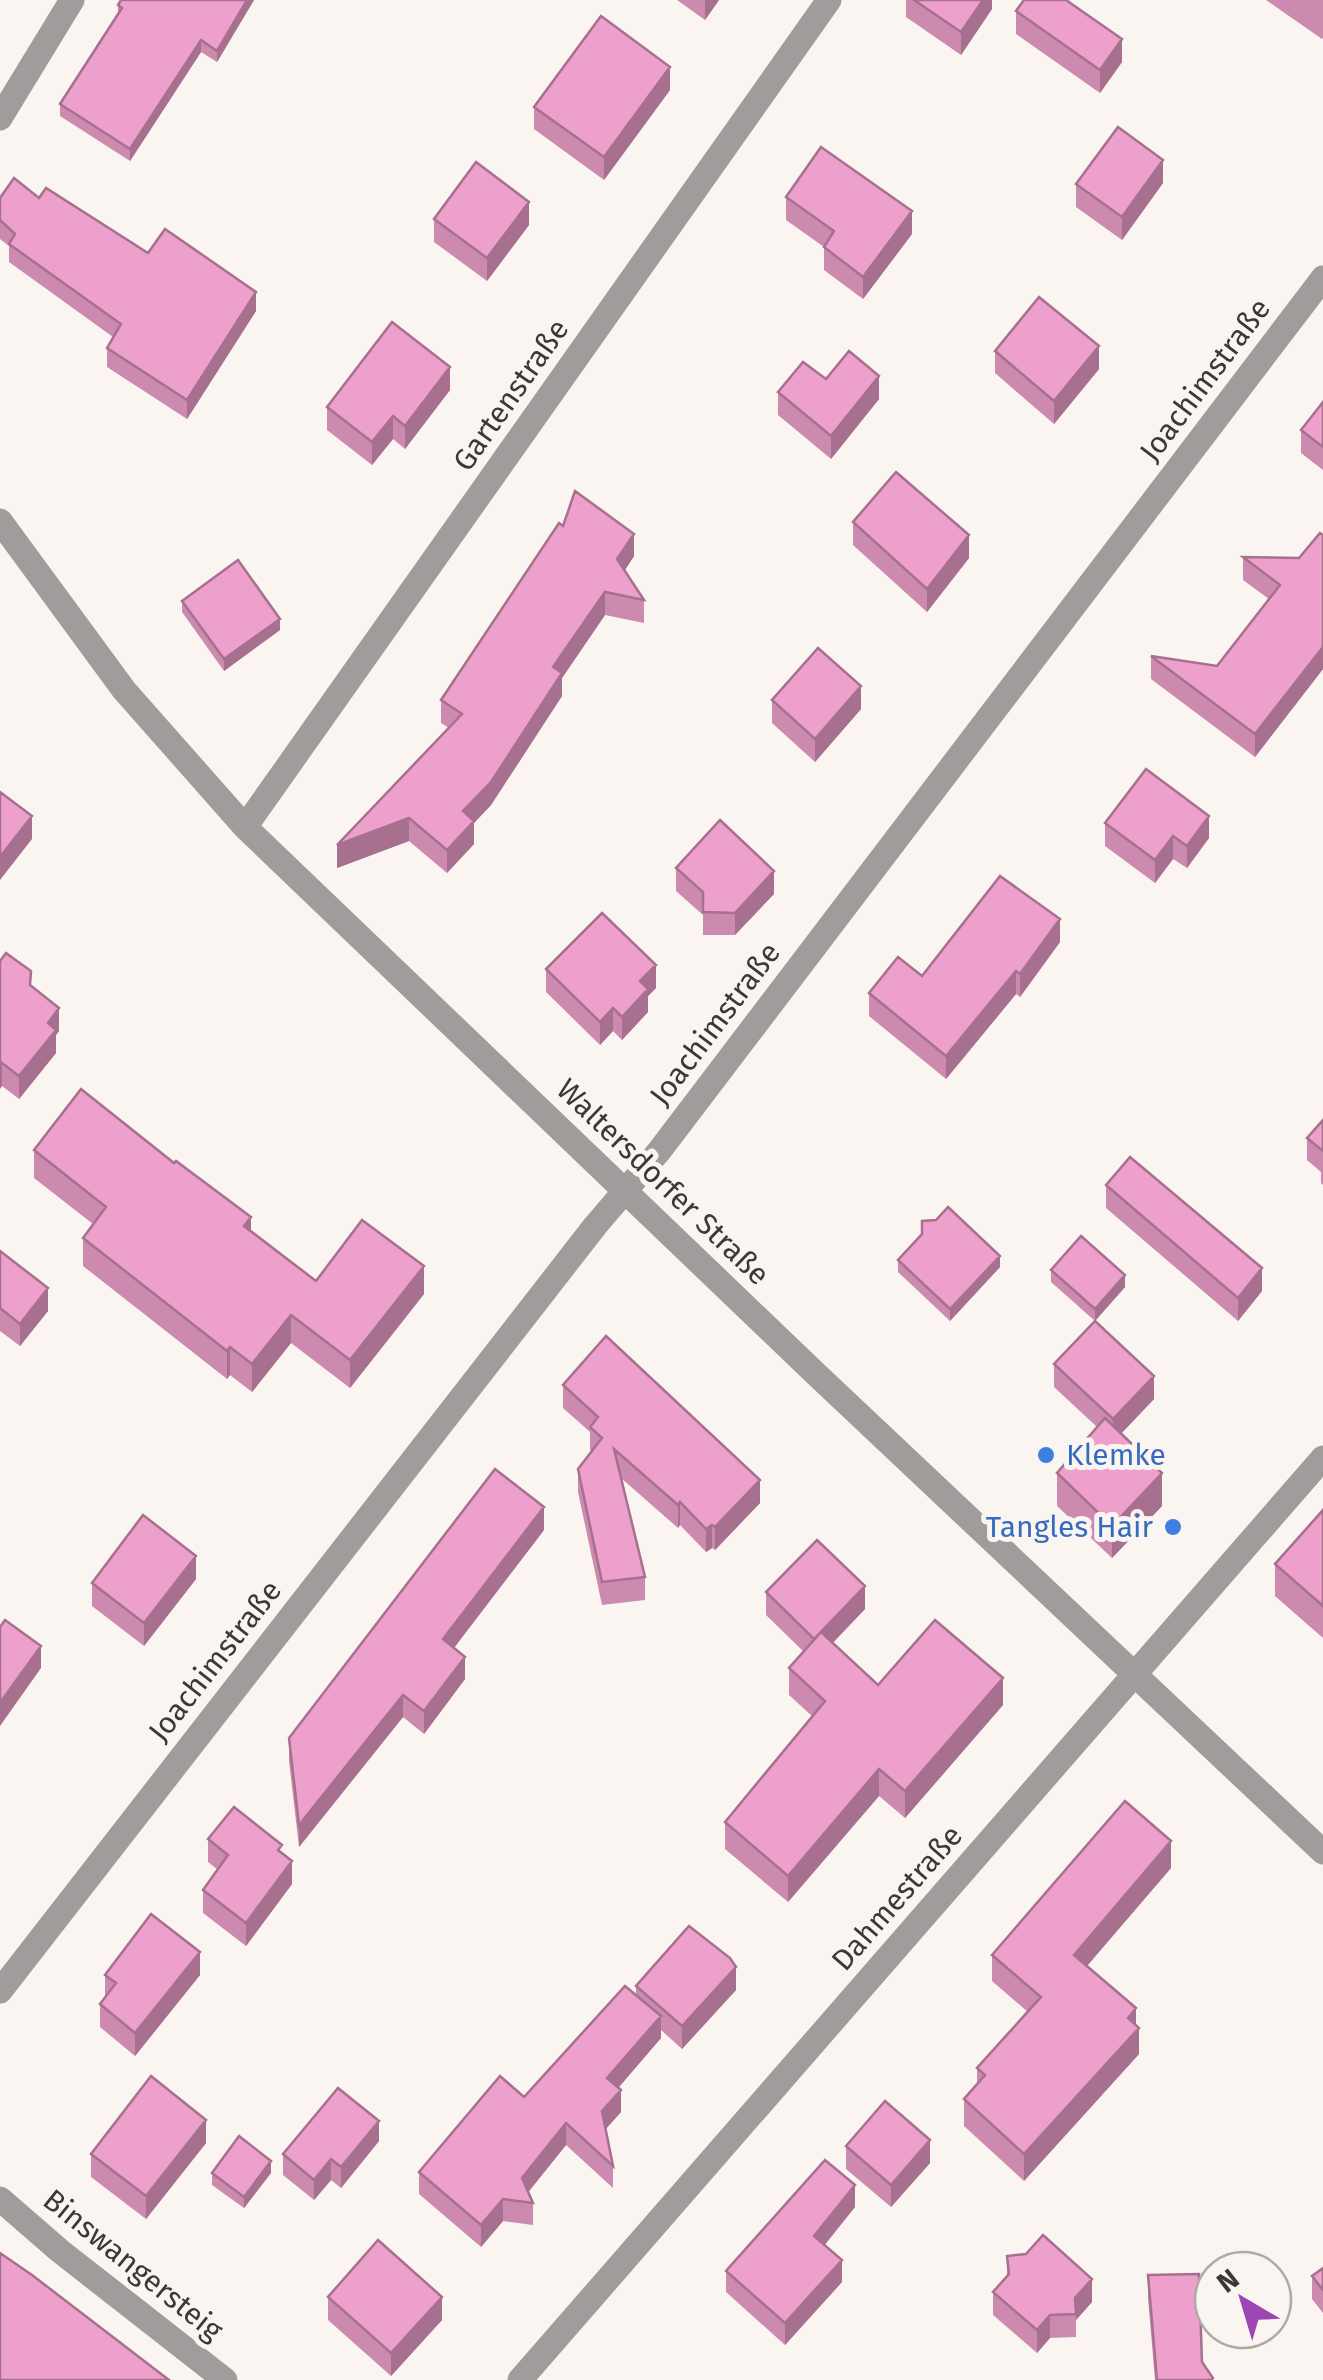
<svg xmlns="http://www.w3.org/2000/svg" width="1323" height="2380" font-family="'Fira Sans',sans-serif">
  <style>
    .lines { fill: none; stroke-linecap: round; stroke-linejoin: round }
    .minor { stroke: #9f9c9b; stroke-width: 25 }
    .wall { fill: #cc8aaf }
    .shaded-wall { fill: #a6708e }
    .building { fill: #eda0cb; stroke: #a6708e; stroke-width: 2.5 }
    .shop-dot { fill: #3f7fe0; stroke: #fbf5f1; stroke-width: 4 }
    .labels { text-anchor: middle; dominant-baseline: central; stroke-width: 10; stroke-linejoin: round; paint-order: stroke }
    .street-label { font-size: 30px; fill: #3b3937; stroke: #fbf5f1 }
    .shop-label { font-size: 30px; fill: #366cbe; stroke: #fbf5f1; text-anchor: start }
  </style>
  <rect width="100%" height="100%" fill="#fbf5f1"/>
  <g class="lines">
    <!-- minor -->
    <path class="minor" d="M 0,118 L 72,0
      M 0,521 L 124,690 L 245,827 L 816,1374 L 1323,1852
      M 245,827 L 829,0
      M 0,1991 L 595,1226 L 660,1150 L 1323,278
      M 0,2199 L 60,2251 L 225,2380
      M 520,2380 L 1323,1458"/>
  </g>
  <!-- wall -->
  <path class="wall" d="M 121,0 L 254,0 L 217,62 L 201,52 L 130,161 L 60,116 L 60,104 L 118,14 L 118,5 Z
    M 677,0 L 719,0 L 705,20 Z
    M 906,0 L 992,0 L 992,9 L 961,55 L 906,17 Z
    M 1266,0 L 1323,0 L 1323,38 L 1322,39 Z
    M 1016,11 L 1122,62 L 1100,93 L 1016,34 Z
    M 670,90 L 604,180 L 534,129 L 534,107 Z
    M 1163,183 L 1122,240 L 1076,207 L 1076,184 Z
    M 786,197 L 912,234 L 863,299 L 824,270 L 824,247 L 786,220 Z
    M 0,198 L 39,198 L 148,253 L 256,311 L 187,419 L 107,367 L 107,348 L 113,337 L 9,262 L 9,246 L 0,239 Z
    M 434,219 L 529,225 L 487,281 L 434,242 Z
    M 995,351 L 1099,369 L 1054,424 L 995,373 Z
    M 826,379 L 879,399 L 831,459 L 778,415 L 778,392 Z
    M 450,390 L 405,449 L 393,439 L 372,465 L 327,430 L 327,407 Z
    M 1323,402 L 1323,470 L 1301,453 L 1301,430 Z
    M 853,522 L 969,558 L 927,612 L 853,545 Z
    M 563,526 L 634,556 L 625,570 L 644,600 L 644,623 L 605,615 L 562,678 L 562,696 L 491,805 L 474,823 L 474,844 L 447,873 L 409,841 L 337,868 L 449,728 L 441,723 L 441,700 Z
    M 1323,535 L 1323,669 L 1255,757 L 1151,679 L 1151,656 L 1217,666 L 1269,599 L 1243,580 L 1243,557 L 1299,558 Z
    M 182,601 L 280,630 L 224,671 L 182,612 Z
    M 772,700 L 861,709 L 815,762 L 772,723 Z
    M 1105,823 L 1209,838 L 1187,868 L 1173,859 L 1155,883 L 1105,846 Z
    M 676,868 L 774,894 L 735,935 L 703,935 L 703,915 L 676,891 Z
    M 1060,942 L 1020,997 L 1016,994 L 946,1079 L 869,1016 L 869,993 L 922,976 Z
    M 0,961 L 31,986 L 59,1031 L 56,1035 L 56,1053 L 19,1099 L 2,1086 Z
    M 546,969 L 656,988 L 648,996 L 648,1012 L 622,1040 L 613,1031 L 600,1045 L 546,992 Z
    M 1323,1120 L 1323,1185 L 1321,1183 L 1321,1172 L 1307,1160 L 1307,1138 Z
    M 34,1150 L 251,1231 L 316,1281 L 424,1294 L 350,1388 L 291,1343 L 252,1392 L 230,1375 L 227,1379 L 83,1266 L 83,1238 L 93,1224 L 34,1178 Z
    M 1106,1185 L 1262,1291 L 1238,1321 L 1106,1208 Z
    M 0,1251 L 48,1311 L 20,1346 L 0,1331 Z
    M 898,1260 L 1000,1267 L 950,1321 L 898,1272 Z
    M 1051,1270 L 1125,1287 L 1095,1321 L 1051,1282 Z
    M 1054,1364 L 1154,1399 L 1121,1434 L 1162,1506 L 1112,1558 L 1057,1506 L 1057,1473 L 1097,1427 L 1054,1387 Z
    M 563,1385 L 760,1503 L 715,1550 L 712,1548 L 706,1552 L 680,1525 L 678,1528 L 621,1478 L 645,1577 L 645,1600 L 602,1605 L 578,1492 L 578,1469 L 592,1451 L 590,1450 L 590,1432 L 563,1408 Z
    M 1323,1510 L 1323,1638 L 1275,1596 L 1275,1564 Z
    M 544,1530 L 454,1648 L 465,1679 L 424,1734 L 403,1717 L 299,1847 L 289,1761 L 289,1738 Z
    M 196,1579 L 144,1646 L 92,1606 L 92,1583 Z
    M 766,1592 L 865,1609 L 833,1643 L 878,1685 L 1003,1705 L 905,1818 L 879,1796 L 788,1902 L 725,1849 L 725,1822 L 812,1716 L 789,1695 L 789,1668 L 804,1652 L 766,1615 Z
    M 208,1839 L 282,1854 L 292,1884 L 246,1946 L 203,1913 L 203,1890 L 218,1870 L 208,1862 Z
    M 1171,1868 L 1087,1966 L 1136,2025 L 1139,2054 L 1024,2181 L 964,2126 L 964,2099 L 977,2085 L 977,2068 L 1028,2012 L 992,1981 L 992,1955 Z
    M 105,1975 L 200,1975 L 135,2056 L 100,2027 L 100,2004 L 105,1998 Z
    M 636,1986 L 736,1990 L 682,2049 L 661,2030 L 661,2038 L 618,2088 L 621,2112 L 606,2129 L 613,2166 L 613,2188 L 566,2145 L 528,2192 L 533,2203 L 533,2225 L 503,2221 L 481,2247 L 419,2194 L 419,2172 L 524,2097 L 636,1996 Z
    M 379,2141 L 341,2188 L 331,2180 L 314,2200 L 283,2175 L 283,2154 Z
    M 206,2143 L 146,2219 L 91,2177 L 91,2154 Z
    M 846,2146 L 930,2163 L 891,2207 L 846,2169 Z
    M 212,2173 L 271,2173 L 244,2208 L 212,2185 Z
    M 855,2207 L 825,2245 L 842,2282 L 785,2345 L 726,2292 L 726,2271 Z
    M 1007,2256 L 1092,2302 L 1076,2320 L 1076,2337 L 1050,2338 L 1037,2353 L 993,2315 L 993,2292 L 1007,2275 Z
    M 1323,2268 L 1323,2313 L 1312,2299 L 1312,2276 Z
    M 1148,2275 L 1202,2362 L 1213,2380 L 1155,2380 L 1148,2298 Z
    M 328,2297 L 442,2320 L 391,2376 L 328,2320 Z"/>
  <!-- shaded-wall -->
  <path class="shaded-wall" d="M 247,0 L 254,0 L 217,62 L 217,51 Z
    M 705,0 L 719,0 L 705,20 Z
    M 983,0 L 992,0 L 992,9 L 961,55 L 961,32 Z
    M 1122,39 L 1122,62 L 1100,93 L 1100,70 Z
    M 201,40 L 201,52 L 130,161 L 130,149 Z
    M 670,67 L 670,90 L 604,180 L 604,157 Z
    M 1163,160 L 1163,183 L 1122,240 L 1122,217 Z
    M 529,202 L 529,225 L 487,281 L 487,258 Z
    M 912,211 L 912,234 L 863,299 L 863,277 Z
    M 256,292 L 256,311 L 187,419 L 187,400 Z
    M 1099,346 L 1099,369 L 1054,424 L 1054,401 Z
    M 450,367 L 450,390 L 405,449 L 405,426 Z
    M 879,376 L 879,399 L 831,459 L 831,436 Z
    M 393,416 L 393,439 L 372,465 L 372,442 Z
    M 634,534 L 634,556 L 617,582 L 617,559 Z
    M 969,535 L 969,558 L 927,612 L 927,589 Z
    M 605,592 L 605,615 L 562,678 L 562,696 L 491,805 L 474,823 L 474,844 L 447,873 L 447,850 L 463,811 L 553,667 Z
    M 280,619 L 280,630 L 224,671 L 224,659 Z
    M 1323,647 L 1323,669 L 1255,757 L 1255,734 Z
    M 861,686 L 861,709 L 815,762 L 815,739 Z
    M 32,816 L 32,839 L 0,880 L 0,857 Z
    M 1209,816 L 1209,838 L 1187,868 L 1187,846 Z
    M 409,818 L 409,841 L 337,868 L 337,845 Z
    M 1173,836 L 1173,859 L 1155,883 L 1155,860 Z
    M 774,871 L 774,894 L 735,935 L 735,913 Z
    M 1060,919 L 1060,942 L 1020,997 L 1020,974 Z
    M 656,965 L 656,988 L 648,996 L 648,1012 L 622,1040 L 622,1017 L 640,981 Z
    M 1016,971 L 1016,994 L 946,1079 L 946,1056 Z
    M 59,1008 L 59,1031 L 56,1035 L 56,1053 L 19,1099 L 19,1076 L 48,1023 Z
    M 613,1008 L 613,1031 L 600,1045 L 600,1022 Z
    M 2,1063 L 2,1086 L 0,1089 L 0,1066 Z
    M 251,1217 L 251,1245 L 244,1226 Z
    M 1000,1256 L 1000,1267 L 950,1321 L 950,1309 Z
    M 424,1266 L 424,1294 L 350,1388 L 350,1360 Z
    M 1262,1268 L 1262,1291 L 1238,1321 L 1238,1298 Z
    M 1125,1275 L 1125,1287 L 1095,1321 L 1095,1309 Z
    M 48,1288 L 48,1311 L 20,1346 L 20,1324 Z
    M 291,1315 L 291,1343 L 252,1392 L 252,1364 Z
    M 230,1347 L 230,1375 L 227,1379 L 227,1351 Z
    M 1154,1376 L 1154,1399 L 1113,1442 L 1113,1419 Z
    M 1162,1473 L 1162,1506 L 1112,1558 L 1112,1526 Z
    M 760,1480 L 760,1503 L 715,1550 L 715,1527 Z
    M 680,1502 L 680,1525 L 678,1528 L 678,1505 Z
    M 544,1507 L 544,1530 L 443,1662 L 443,1639 Z
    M 712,1525 L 712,1548 L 706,1552 L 706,1529 Z
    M 196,1556 L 196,1579 L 144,1646 L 144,1623 Z
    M 865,1586 L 865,1609 L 814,1662 L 814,1639 Z
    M 41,1646 L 41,1668 L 0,1726 L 0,1703 Z
    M 465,1657 L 465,1679 L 424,1734 L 424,1711 Z
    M 1003,1678 L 1003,1705 L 905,1818 L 905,1791 Z
    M 403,1695 L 403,1717 L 299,1847 L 299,1825 Z
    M 879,1769 L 879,1796 L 788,1902 L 788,1876 Z
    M 1171,1841 L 1171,1868 L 1074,1981 L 1074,1955 Z
    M 292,1861 L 292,1884 L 246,1946 L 246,1923 Z
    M 200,1952 L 200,1975 L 135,2056 L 135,2033 Z
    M 736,1967 L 736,1990 L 682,2049 L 682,2026 Z
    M 1136,2008 L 1136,2031 L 1139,2028 L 1139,2054 L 1024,2181 L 1024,2154 Z
    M 661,2016 L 661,2038 L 607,2101 L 607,2078 Z
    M 621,2090 L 621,2112 L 602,2133 L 602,2111 Z
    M 206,2120 L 206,2143 L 146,2219 L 146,2196 Z
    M 379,2121 L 379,2141 L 341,2188 L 341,2167 Z
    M 566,2123 L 566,2145 L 522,2200 L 522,2178 Z
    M 930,2140 L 930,2163 L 891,2207 L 891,2185 Z
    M 331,2159 L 331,2180 L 314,2200 L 314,2180 Z
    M 271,2161 L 271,2173 L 244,2208 L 244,2197 Z
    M 855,2185 L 855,2207 L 814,2257 L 814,2236 Z
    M 503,2199 L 503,2221 L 481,2247 L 481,2225 Z
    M 842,2260 L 842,2282 L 785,2345 L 785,2323 Z
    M 1092,2279 L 1092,2302 L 1076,2320 L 1075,2298 Z
    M 442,2297 L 442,2320 L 391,2376 L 391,2353 Z
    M 1050,2315 L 1050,2338 L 1037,2353 L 1037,2330 Z"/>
  <!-- building -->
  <path class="building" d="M 121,0 L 247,0 L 217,51 L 201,40 L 130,149 L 60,104 L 122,8 L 118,5 Z
    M 914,0 L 983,0 L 961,32 Z
    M 1024,0 L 1066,0 L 1122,39 L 1100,70 L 1016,11 Z
    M 601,16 L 670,67 L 604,157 L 534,107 Z
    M 1118,127 L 1163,160 L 1122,217 L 1076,184 Z
    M 821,147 L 912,211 L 863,277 L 824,247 L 834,231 L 786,197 Z
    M 476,162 L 529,202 L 487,258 L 434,219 Z
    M 14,178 L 39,198 L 46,188 L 148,253 L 165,229 L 256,292 L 187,400 L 107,348 L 121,324 L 9,244 L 15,234 L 0,220 L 0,198 Z
    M 1039,297 L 1099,346 L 1054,401 L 995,351 Z
    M 392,322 L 450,367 L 405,426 L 393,416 L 372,442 L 327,407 Z
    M 849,351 L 879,376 L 831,436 L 778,392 L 803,362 L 826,379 Z
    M 1323,402 L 1323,447 L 1301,430 Z
    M 896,472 L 969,535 L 927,589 L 853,522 Z
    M 575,491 L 634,534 L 617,559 L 644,600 L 605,592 L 553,667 L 562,673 L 491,782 L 463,811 L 474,821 L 447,850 L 409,818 L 337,845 L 462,714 L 441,700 L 559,523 L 563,526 Z
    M 1320,533 L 1323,535 L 1323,647 L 1255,734 L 1151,656 L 1217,666 L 1280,585 L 1243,557 L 1299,558 Z
    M 238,560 L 280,619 L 224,659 L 182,601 Z
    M 818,648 L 861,686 L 815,739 L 772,700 Z
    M 1146,769 L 1209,816 L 1187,846 L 1173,836 L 1155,860 L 1105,823 Z
    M 0,792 L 32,816 L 0,857 Z
    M 720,820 L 774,871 L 735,913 L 703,912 L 703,892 L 676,868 Z
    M 1000,876 L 1060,919 L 1020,974 L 1016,971 L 946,1056 L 869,993 L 898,957 L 922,976 Z
    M 602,913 L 656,965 L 640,981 L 648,989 L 622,1017 L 613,1008 L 600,1022 L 546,969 Z
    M 6,953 L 31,971 L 30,985 L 59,1008 L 48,1023 L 56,1030 L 19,1076 L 2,1063 L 0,1066 L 0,961 Z
    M 81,1089 L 174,1163 L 176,1161 L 251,1217 L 244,1226 L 316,1281 L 362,1220 L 424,1266 L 350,1360 L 291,1315 L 252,1364 L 230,1347 L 227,1351 L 83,1238 L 106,1207 L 34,1150 Z
    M 1323,1120 L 1323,1151 L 1307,1138 Z
    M 1130,1157 L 1262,1268 L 1238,1298 L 1106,1185 Z
    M 948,1207 L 1000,1256 L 950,1309 L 898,1260 L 922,1234 L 922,1221 L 936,1220 Z
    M 1081,1236 L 1125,1275 L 1095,1309 L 1051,1270 Z
    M 0,1251 L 48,1288 L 20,1324 L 0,1308 Z
    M 1095,1321 L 1154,1376 L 1113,1419 L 1054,1364 Z
    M 606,1336 L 760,1480 L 715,1527 L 712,1525 L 706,1529 L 680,1502 L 678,1505 L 614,1449 L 645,1577 L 602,1582 L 578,1469 L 602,1438 L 590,1427 L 598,1417 L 563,1385 Z
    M 1105,1418 L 1162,1473 L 1112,1526 L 1057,1473 Z
    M 495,1469 L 544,1507 L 443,1639 L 465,1657 L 424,1711 L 403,1695 L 299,1825 L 289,1738 Z
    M 1323,1510 L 1323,1606 L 1275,1564 Z
    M 143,1515 L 196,1556 L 144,1623 L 92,1583 Z
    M 817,1540 L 865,1586 L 814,1639 L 766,1592 Z
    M 5,1620 L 41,1646 L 0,1703 L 0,1627 Z
    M 935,1620 L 1003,1678 L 905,1791 L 879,1769 L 788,1876 L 725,1822 L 825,1701 L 789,1668 L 821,1632 L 878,1685 Z
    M 1125,1801 L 1171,1841 L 1074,1955 L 1136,2008 L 1128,2018 L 1139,2028 L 1024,2154 L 964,2099 L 985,2075 L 977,2068 L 1041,1997 L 992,1955 Z
    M 234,1807 L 282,1845 L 278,1850 L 292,1861 L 246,1923 L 203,1890 L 228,1855 L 208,1839 Z
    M 151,1914 L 200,1952 L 135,2033 L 100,2004 L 116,1983 L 105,1975 Z
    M 689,1926 L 730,1958 L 736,1967 L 682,2026 L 636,1986 Z
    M 625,1986 L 661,2016 L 607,2078 L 621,2090 L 602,2111 L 613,2166 L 566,2123 L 522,2178 L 533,2203 L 503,2199 L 481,2225 L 419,2172 L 500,2076 L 524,2097 Z
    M 151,2076 L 206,2120 L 146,2196 L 91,2154 Z
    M 338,2088 L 379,2121 L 341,2167 L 331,2159 L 314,2180 L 283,2154 Z
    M 885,2101 L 930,2140 L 891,2185 L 846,2146 Z
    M 239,2136 L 271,2161 L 244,2197 L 212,2173 Z
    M 825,2160 L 855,2185 L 814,2236 L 842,2260 L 785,2323 L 726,2271 Z
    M 1043,2235 L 1092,2279 L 1075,2298 L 1076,2314 L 1050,2315 L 1037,2330 L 993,2292 L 1009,2274 L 1007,2256 L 1026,2254 Z
    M 378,2240 L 442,2297 L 391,2353 L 328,2297 Z
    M 0,2253 L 32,2275 L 169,2380 L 0,2380 Z
    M 1323,2268 L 1323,2290 L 1312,2276 Z
    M 1199,2274 L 1202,2362 L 1213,2378 L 1211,2380 L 1157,2380 L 1148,2275 Z"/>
  <!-- markers -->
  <g class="shop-dot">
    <circle cx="1046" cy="1455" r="10"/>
    <circle cx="1173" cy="1527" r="10"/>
  </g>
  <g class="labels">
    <!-- street labels -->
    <g class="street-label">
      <text transform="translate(1205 380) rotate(-53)">Joachimstraße</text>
      <text transform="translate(511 395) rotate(-55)">Gartenstraße</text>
      <text transform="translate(715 1024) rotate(-53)">Joachimstraße</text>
      <text transform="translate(663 1182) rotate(44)">Waltersdorfer Straße</text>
      <text transform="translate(215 1661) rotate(-52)">Joachimstraße</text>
      <text transform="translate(897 1898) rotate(-49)">Dahmestraße</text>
      <text transform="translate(133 2265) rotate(39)">Binswangersteig</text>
    </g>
    <!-- shop labels -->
    <g class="shop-label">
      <text x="1066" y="1455">Klemke</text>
      <text x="1153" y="1527" text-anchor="end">Tangles Hair</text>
    </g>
  </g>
  <!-- north arrow -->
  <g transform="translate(1243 2300) rotate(322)"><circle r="48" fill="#fbf5f1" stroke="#aeaaa7" stroke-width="2.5"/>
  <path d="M0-8L18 38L0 25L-18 38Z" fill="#9d47b5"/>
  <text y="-15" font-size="28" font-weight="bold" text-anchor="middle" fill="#3b3937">N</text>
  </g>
</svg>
